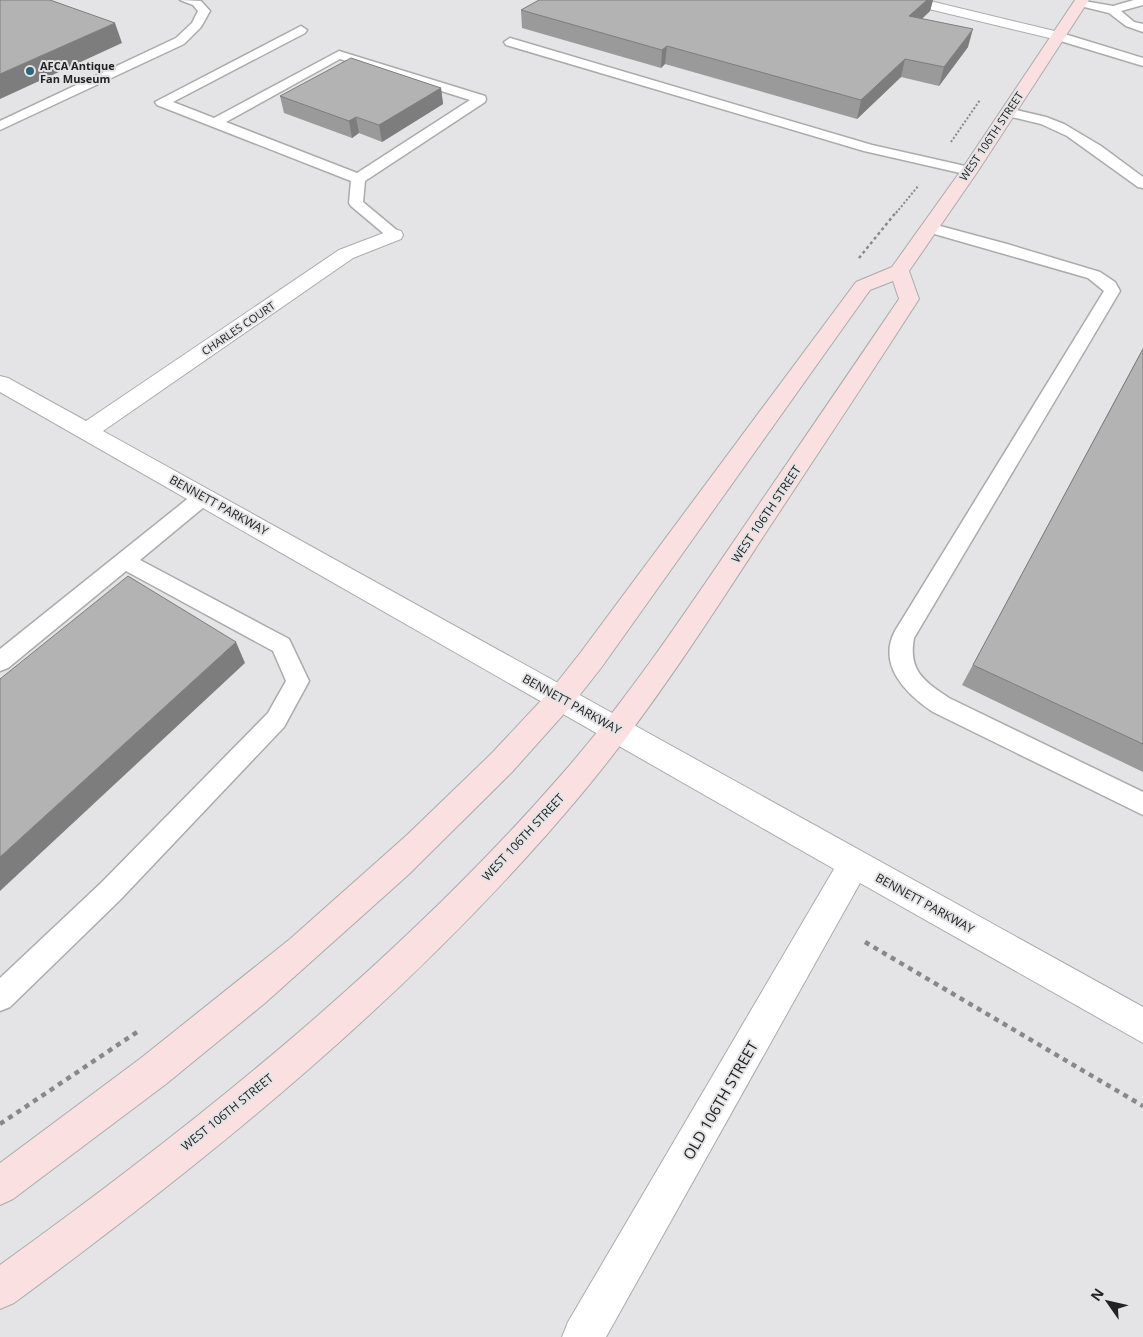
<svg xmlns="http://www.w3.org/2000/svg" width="1143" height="1337" font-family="'Open Sans',sans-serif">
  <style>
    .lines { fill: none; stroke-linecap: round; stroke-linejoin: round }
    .lane-casing { stroke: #ababac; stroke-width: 3 }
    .street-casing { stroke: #ababac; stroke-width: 2 }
    .secondary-casing { stroke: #ababac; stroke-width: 2 }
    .path-far2 { stroke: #88888a; stroke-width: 2; stroke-dasharray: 2 2; stroke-linecap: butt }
    .path-far1 { stroke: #88888a; stroke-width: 2.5; stroke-dasharray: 3 3; stroke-linecap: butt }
    .path { stroke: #88888a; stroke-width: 4.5; stroke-dasharray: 5 5; stroke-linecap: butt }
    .lane { fill: #fff; fill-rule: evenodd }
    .street { fill: #fff; fill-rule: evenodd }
    .secondary { fill: #fae0e1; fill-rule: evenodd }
    .wall { fill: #9b9a9a }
    .shaded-wall { fill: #7e7d7d }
    .building { fill: #b4b3b3; stroke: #7e7d7d }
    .poi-dot { fill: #2a677e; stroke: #e4e4e6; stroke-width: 2 }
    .labels { text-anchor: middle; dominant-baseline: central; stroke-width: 4; stroke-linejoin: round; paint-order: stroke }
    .far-poi-label { font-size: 11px; font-weight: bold; fill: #232324; stroke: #e4e4e6; text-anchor: start }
    .far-street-label { font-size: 11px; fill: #232324; stroke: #e4e4e6 }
    .street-label { font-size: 12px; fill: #232324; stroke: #e4e4e6 }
    .near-street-label { font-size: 15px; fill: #232324; stroke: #e4e4e6 }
  </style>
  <rect width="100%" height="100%" fill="#e4e4e6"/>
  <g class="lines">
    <defs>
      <path id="lane" d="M 180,0 L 201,1 L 210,11 L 201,27 L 184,44 L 0,130 L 0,121 L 176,38 L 192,23 L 198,11 L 193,5 Z
        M 1078,0 L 1113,6 L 1134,0 L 1143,0 L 1143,5 L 1121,11 L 1134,22 L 1143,24 L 1143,32 L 1126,26 L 1109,13 L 1076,5 L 1074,3 Z
        M 301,26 L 307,30 L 305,33 L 173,102 L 214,118 L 339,51 L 485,96 L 486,99 L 485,102 L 365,181 L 363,202 L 399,232 L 402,235 L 399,238 L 389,238 L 351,206 L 349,203 L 351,181 L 157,105 L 155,102 ZM 340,59 L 470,100 L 357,173 L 226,122 Z
        M 1058,32 L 1143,58 L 1143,66 L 1054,39 L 1052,36 Z
        M 510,38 L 872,145 L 974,168 L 976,171 L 969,175 L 864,151 L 506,45 L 504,42 Z
        M 1008,108 L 1046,117 L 1064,124 L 1101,146 L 1143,177 L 1143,188 L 1138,187 L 1067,136 L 1041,124 L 1003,115 L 1001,112 Z
        M 929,223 L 1007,244 L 1100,272 L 1115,282 L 1120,291 L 914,638 C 908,671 924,681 949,698 L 1143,792 L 1143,815 L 933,712 C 906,694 877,665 895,631 L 1104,291 L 1088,278 L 924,231 L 921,228 L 924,225 Z
        M 203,490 L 210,492 L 213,497 L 210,502 L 140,560 L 289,639 L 309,681 L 284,727 L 120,900 L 10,1007 L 0,1011 L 0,978 L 102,882 L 268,713 L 286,681 L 273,651 L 126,571 L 8,668 L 0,671 L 0,649 L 196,492 Z"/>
      <path id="street" d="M 902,0 L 926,0 L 1063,33 L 1065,36 L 1058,40 L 904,3 Z
        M 394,229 L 401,231 L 403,235 L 401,239 L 353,258 L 103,431 L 1143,1007 L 1143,1043 L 860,883 L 606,1337 L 562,1337 L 568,1322 L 834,869 L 0,392 L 0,376 L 8,378 L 86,421 L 339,250 Z"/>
      <path id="secondary" d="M 1075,0 L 1089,0 L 978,171 L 909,271 L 919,299 C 867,380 814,459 761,540 C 705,626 649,713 584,791 C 420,988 219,1152 14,1303 L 0,1309 L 0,1265 C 200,1121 401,959 563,773 C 630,696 687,610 745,525 C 796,450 848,375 899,299 L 893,281 L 870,290 L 601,668 L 571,706 L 512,772 L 408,875 L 265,1003 L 166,1084 L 13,1199 L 0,1205 L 0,1163 L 141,1058 L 290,939 L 407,835 L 491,754 L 551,690 L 581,652 L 856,282 L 892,267 L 962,169 Z"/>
    </defs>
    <!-- lane casing -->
    <use href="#lane" class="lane-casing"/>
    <!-- street casing -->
    <use href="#street" class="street-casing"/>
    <!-- secondary casing -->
    <use href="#secondary" class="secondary-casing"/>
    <!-- path-far2 -->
    <path class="path-far2" d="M 951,142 L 980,100
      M 896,213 L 919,185"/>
    <!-- path-far1 -->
    <path class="path-far1" d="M 859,258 L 897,211"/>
    <!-- path -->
    <path class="path" d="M 865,942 L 1143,1106
      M 0,1124 L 137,1032"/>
    <!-- lane -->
    <use href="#lane" class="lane"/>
    <!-- street -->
    <use href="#street" class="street"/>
    <!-- secondary -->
    <use href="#secondary" class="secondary"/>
  </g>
  <!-- wall -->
  <path class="wall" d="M 539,0 L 933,0 L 930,11 L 922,19 L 968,47 L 939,86 L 901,77 L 857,119 L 665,64 L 661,68 L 522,28 L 521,10 Z
    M 441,88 L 443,104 L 382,142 L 359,133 L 352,138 L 284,113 L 280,96 Z
    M 1143,348 L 1143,772 L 962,685 Z"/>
  <!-- shaded-wall -->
  <path class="shaded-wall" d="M 927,0 L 933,0 L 930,11 L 905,34 L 909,16 Z
    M 115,23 L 122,43 L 0,99 L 0,74 Z
    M 973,29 L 968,47 L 939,86 L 944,67 Z
    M 667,46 L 665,64 L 661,68 L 662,50 Z
    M 905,59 L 901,77 L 857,119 L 861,100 Z
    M 441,88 L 443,104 L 382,142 L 379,125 Z
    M 356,117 L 359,133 L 352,138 L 349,121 Z
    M 236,642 L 245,663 L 0,891 L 0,857 Z"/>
  <!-- building -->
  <path class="building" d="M 0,0 L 50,0 L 115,23 L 0,74 Z
    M 539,0 L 927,0 L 909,16 L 973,29 L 944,67 L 905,59 L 861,100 L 667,46 L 662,50 L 521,10 Z
    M 351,58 L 441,88 L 379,125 L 356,117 L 349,121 L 280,96 Z
    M 1143,349 L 1143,744 L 973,665 Z
    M 128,576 L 236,642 L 0,857 L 0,679 Z"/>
  <!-- markers -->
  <circle class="poi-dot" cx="30" cy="71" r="5"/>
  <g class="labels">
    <!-- far-poi labels -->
    <g class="far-poi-label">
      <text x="40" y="65">AFCA Antique<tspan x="40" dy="13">Fan Museum</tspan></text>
    </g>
    <!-- far-street labels -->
    <g class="far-street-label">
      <text transform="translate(991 136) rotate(-56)">WEST 106TH STREET</text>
      <text transform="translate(238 328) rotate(-34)">CHARLES COURT</text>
    </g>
    <!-- street labels -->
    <g class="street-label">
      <text transform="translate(219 505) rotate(29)">BENNETT PARKWAY</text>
      <text transform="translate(766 514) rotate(-56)">WEST 106TH STREET</text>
      <text transform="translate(572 704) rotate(29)">BENNETT PARKWAY</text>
      <text transform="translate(523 837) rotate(-47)">WEST 106TH STREET</text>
      <text transform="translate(925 903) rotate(29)">BENNETT PARKWAY</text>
      <text transform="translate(227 1112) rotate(-39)">WEST 106TH STREET</text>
    </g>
    <!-- near-street labels -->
    <g class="near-street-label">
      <text transform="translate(720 1100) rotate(-60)">OLD 106TH STREET</text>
    </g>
  </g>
  <!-- north arrow -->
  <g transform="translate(1108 1302) rotate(304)" stroke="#e4e4e6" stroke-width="4" paint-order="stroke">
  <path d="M0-4L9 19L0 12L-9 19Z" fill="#232324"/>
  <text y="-8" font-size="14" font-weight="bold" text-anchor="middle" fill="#232324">N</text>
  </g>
</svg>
